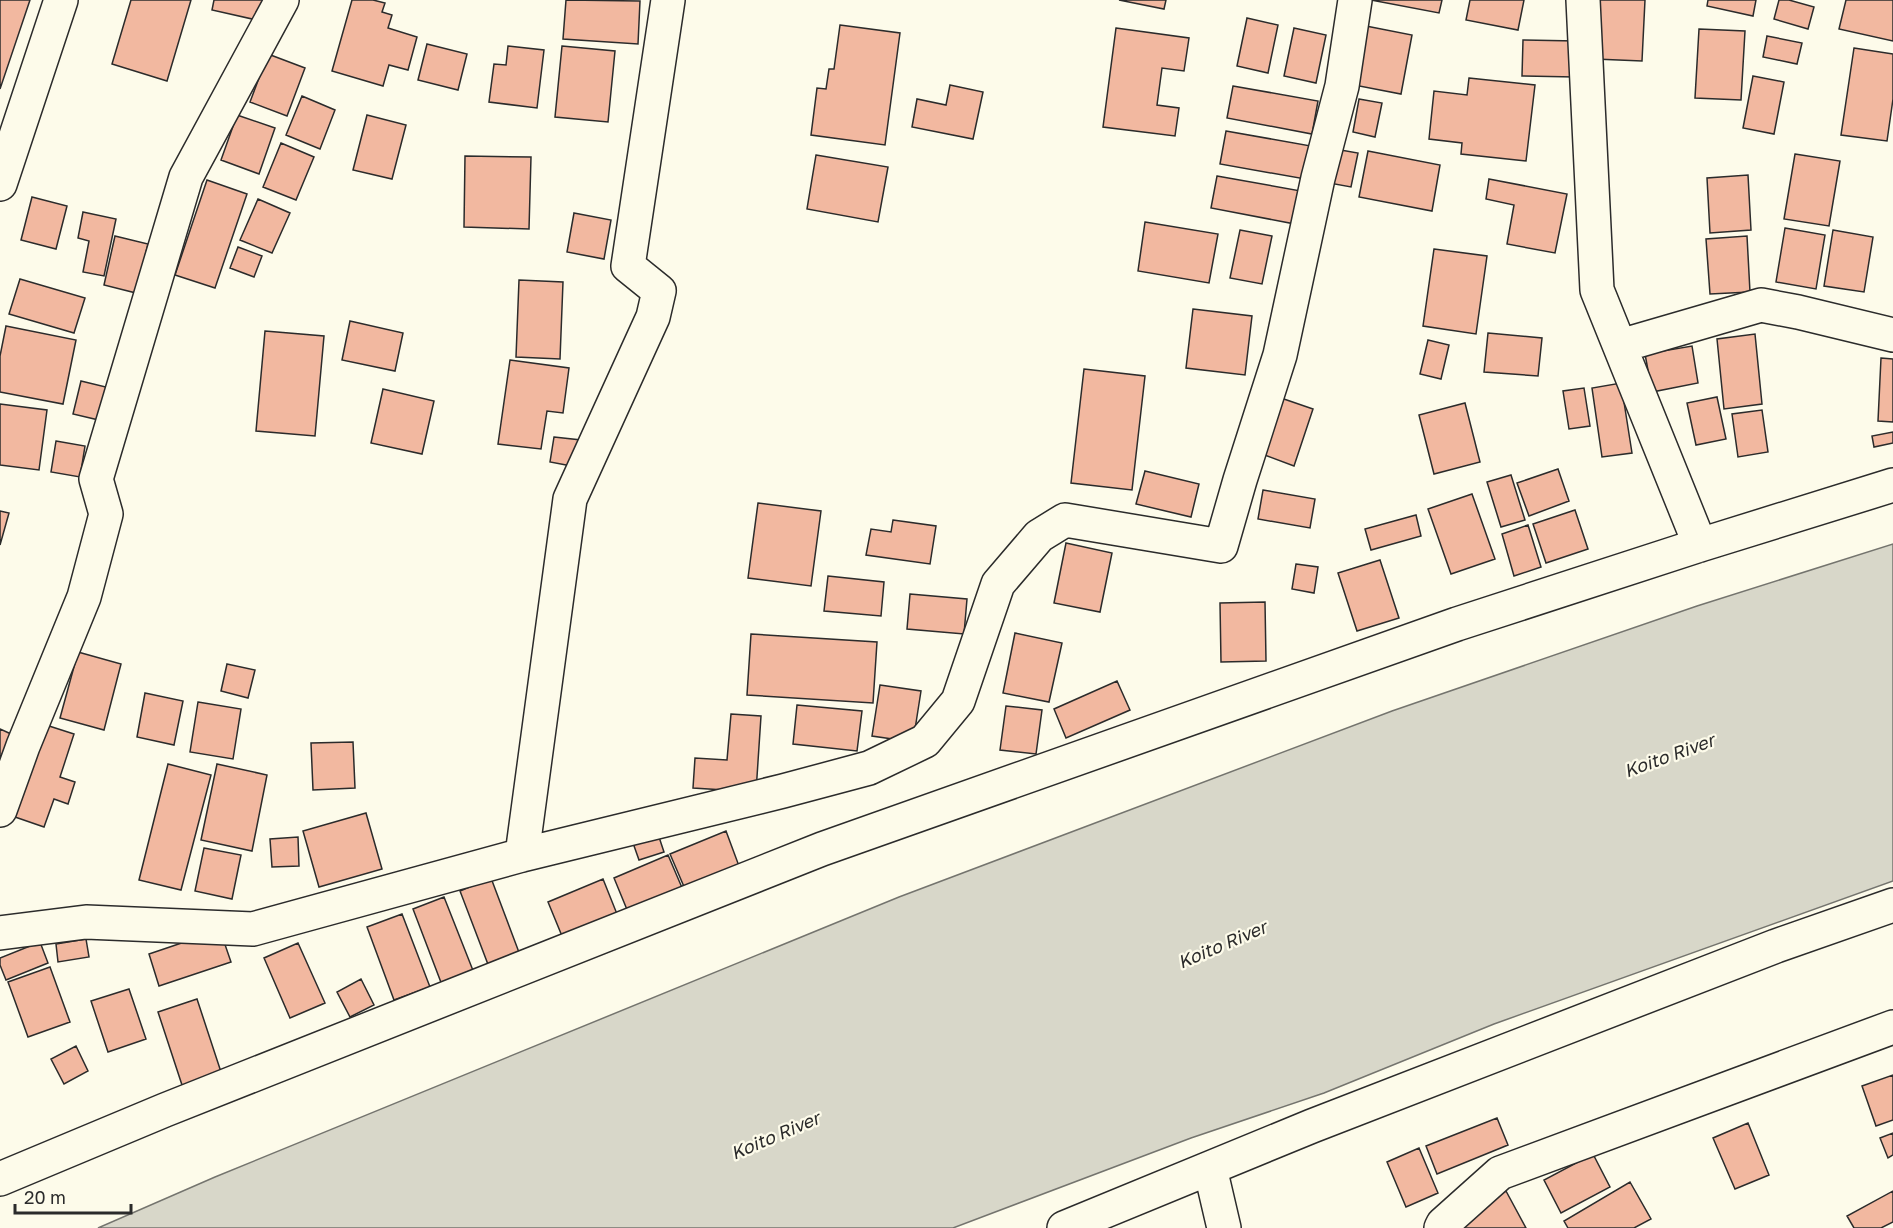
<svg xmlns="http://www.w3.org/2000/svg" width="1893" height="1228" font-family="'Golos Text',sans-serif">
  <style>
    .water { fill: #d8d7c9; stroke: #74746e; stroke-width: 1.5 }
    .building { fill: #f2b8a0; stroke: #2b2b2b; stroke-width: 1.5 }
    .lines { fill: none; stroke-linecap: round; stroke-linejoin: round }
    .minor-casing { stroke: #2b2b2b; stroke-width: 36 }
    .minor { stroke: #fdfbea; stroke-width: 33 }
    .labels { text-anchor: middle; dominant-baseline: central; stroke-width: 4.5; stroke-linejoin: round; paint-order: stroke }
    .water-label { font-size: 18px; font-style: italic; fill: #2b2b2b; stroke: #fdfbea }
  </style>
  <rect width="100%" height="100%" fill="#fdfbea"/>
  <!-- water -->
  <path class="water" d="M 1893,544 L 1893,881 L 1494,1024 L 1324,1093 L 1191,1138 L 953,1228 L 98,1228 L 215,1177 L 899,897 L 1392,711 L 1697,606 Z"/>
  <!-- building -->
  <path class="building" d="M 0,0 L 30,0 L 0,89 Z
    M 131,0 L 191,0 L 167,81 L 112,64 Z
    M 214,0 L 265,0 L 261,21 L 212,10 Z
    M 352,0 L 373,0 L 385,3 L 382,12 L 392,15 L 388,28 L 417,37 L 408,70 L 389,65 L 383,86 L 332,71 Z
    M 566,0 L 640,1 L 638,44 L 563,39 Z
    M 1119,0 L 1166,0 L 1164,9 Z
    M 1371,0 L 1442,0 L 1439,13 Z
    M 1470,0 L 1524,0 L 1518,30 L 1466,20 Z
    M 1598,0 L 1645,0 L 1642,61 L 1595,59 Z
    M 1708,0 L 1756,0 L 1753,16 L 1707,6 Z
    M 1779,0 L 1789,0 L 1814,7 L 1808,29 L 1774,19 Z
    M 1846,0 L 1893,0 L 1893,41 L 1839,29 Z
    M 1247,18 L 1278,25 L 1268,73 L 1237,66 Z
    M 840,25 L 900,33 L 885,145 L 811,135 L 817,88 L 826,89 L 829,69 L 834,69 Z
    M 1366,26 L 1412,35 L 1401,94 L 1354,85 Z
    M 1116,28 L 1189,38 L 1184,71 L 1162,68 L 1157,105 L 1179,108 L 1175,136 L 1103,127 Z
    M 1294,28 L 1326,35 L 1316,83 L 1284,76 Z
    M 1699,29 L 1745,31 L 1741,100 L 1695,98 Z
    M 1767,36 L 1802,43 L 1797,64 L 1763,57 Z
    M 1523,40 L 1576,41 L 1575,77 L 1522,76 Z
    M 427,44 L 467,54 L 458,90 L 418,80 Z
    M 508,46 L 544,50 L 537,108 L 489,102 L 494,64 L 506,65 Z
    M 562,46 L 615,51 L 608,122 L 555,117 Z
    M 1854,48 L 1893,54 L 1893,99 L 1887,141 L 1841,135 Z
    M 268,54 L 305,68 L 287,116 L 250,102 Z
    M 1753,76 L 1784,82 L 1774,134 L 1743,128 Z
    M 1469,78 L 1535,85 L 1526,161 L 1461,154 L 1462,143 L 1429,139 L 1434,91 L 1467,95 Z
    M 950,85 L 983,92 L 973,139 L 912,127 L 917,99 L 946,105 Z
    M 1233,86 L 1318,101 L 1312,134 L 1227,118 Z
    M 302,96 L 335,110 L 320,149 L 286,135 Z
    M 1359,99 L 1382,103 L 1375,137 L 1353,132 Z
    M 237,115 L 275,128 L 259,174 L 221,160 Z
    M 367,115 L 406,125 L 392,179 L 353,170 Z
    M 1226,131 L 1311,146 L 1305,179 L 1220,164 Z
    M 281,143 L 314,157 L 296,200 L 263,187 Z
    M 1335,149 L 1358,153 L 1351,187 L 1329,183 Z
    M 1368,151 L 1440,165 L 1432,211 L 1359,197 Z
    M 1795,154 L 1840,161 L 1829,226 L 1784,219 Z
    M 816,155 L 888,167 L 878,222 L 807,209 Z
    M 465,156 L 531,157 L 529,229 L 464,227 Z
    M 1748,175 L 1751,230 L 1710,233 L 1707,178 Z
    M 1217,176 L 1301,191 L 1295,224 L 1211,208 Z
    M 1489,179 L 1567,194 L 1555,253 L 1507,244 L 1514,205 L 1486,199 Z
    M 207,180 L 247,194 L 215,288 L 175,275 Z
    M 32,197 L 67,206 L 56,249 L 21,240 Z
    M 258,199 L 290,213 L 272,253 L 240,240 Z
    M 83,212 L 116,219 L 104,276 L 83,272 L 89,241 L 78,238 Z
    M 574,213 L 611,220 L 604,259 L 567,252 Z
    M 1145,222 L 1218,234 L 1209,283 L 1138,271 Z
    M 1785,228 L 1825,235 L 1816,289 L 1776,282 Z
    M 1240,230 L 1272,236 L 1262,284 L 1230,278 Z
    M 1833,230 L 1873,237 L 1864,292 L 1824,286 Z
    M 115,236 L 148,244 L 136,293 L 104,285 Z
    M 1747,236 L 1750,292 L 1710,294 L 1706,239 Z
    M 238,247 L 262,256 L 254,277 L 230,268 Z
    M 1434,249 L 1487,256 L 1476,334 L 1423,326 Z
    M 20,279 L 85,298 L 74,333 L 9,314 Z
    M 519,280 L 563,282 L 560,359 L 516,357 Z
    M 1193,309 L 1252,316 L 1245,375 L 1186,368 Z
    M 350,321 L 403,333 L 395,371 L 342,360 Z
    M 6,326 L 76,340 L 63,404 L 0,392 L 0,356 Z
    M 265,331 L 324,336 L 315,436 L 256,431 Z
    M 1488,333 L 1542,338 L 1538,376 L 1484,372 Z
    M 1755,334 L 1762,404 L 1724,409 L 1717,339 Z
    M 1428,340 L 1449,345 L 1441,379 L 1420,374 Z
    M 1692,346 L 1698,383 L 1652,392 L 1645,354 Z
    M 1881,358 L 1893,359 L 1893,422 L 1878,421 Z
    M 510,360 L 569,368 L 563,413 L 547,411 L 541,449 L 498,444 Z
    M 1084,369 L 1145,376 L 1132,490 L 1071,483 Z
    M 81,381 L 110,388 L 103,421 L 73,414 Z
    M 1621,383 L 1632,453 L 1602,457 L 1592,388 Z
    M 1584,388 L 1590,426 L 1569,429 L 1563,391 Z
    M 383,389 L 434,401 L 422,454 L 371,443 Z
    M 1717,397 L 1726,439 L 1696,445 L 1687,403 Z
    M 1281,398 L 1313,409 L 1294,466 L 1262,454 Z
    M 1465,403 L 1480,462 L 1434,474 L 1419,415 Z
    M 0,404 L 47,410 L 39,470 L 0,465 Z
    M 1762,410 L 1768,452 L 1738,457 L 1732,414 Z
    M 1893,432 L 1893,443 L 1874,447 L 1872,436 Z
    M 554,437 L 581,440 L 577,467 L 550,462 Z
    M 56,441 L 85,446 L 80,477 L 51,472 Z
    M 1558,469 L 1569,501 L 1529,516 L 1517,483 Z
    M 1145,471 L 1199,484 L 1191,517 L 1136,504 Z
    M 1511,475 L 1525,520 L 1501,527 L 1487,482 Z
    M 1263,490 L 1315,499 L 1310,528 L 1258,519 Z
    M 1472,494 L 1495,559 L 1451,574 L 1428,509 Z
    M 758,503 L 821,511 L 811,586 L 748,578 Z
    M 1575,510 L 1588,549 L 1546,563 L 1533,524 Z
    M 0,511 L 9,513 L 0,545 Z
    M 1416,515 L 1421,536 L 1371,550 L 1365,529 Z
    M 893,520 L 936,526 L 930,564 L 866,555 L 871,529 L 891,532 Z
    M 1528,525 L 1541,567 L 1514,576 L 1502,534 Z
    M 1066,543 L 1112,553 L 1100,612 L 1054,603 Z
    M 1380,560 L 1399,618 L 1357,631 L 1338,573 Z
    M 1296,564 L 1318,567 L 1314,593 L 1292,589 Z
    M 828,576 L 884,582 L 881,616 L 824,611 Z
    M 910,594 L 967,599 L 964,634 L 907,629 Z
    M 1265,602 L 1266,661 L 1221,662 L 1220,603 Z
    M 1015,633 L 1062,643 L 1049,702 L 1003,693 Z
    M 751,634 L 877,642 L 873,703 L 747,695 Z
    M 78,652 L 121,664 L 104,730 L 60,718 Z
    M 227,664 L 255,670 L 248,698 L 221,691 Z
    M 1117,681 L 1130,710 L 1066,738 L 1054,709 Z
    M 880,685 L 921,691 L 913,742 L 872,736 Z
    M 145,693 L 183,701 L 174,745 L 137,737 Z
    M 198,702 L 241,709 L 233,759 L 190,752 Z
    M 797,705 L 862,711 L 857,751 L 793,744 Z
    M 1006,706 L 1042,710 L 1036,754 L 1000,750 Z
    M 731,714 L 761,716 L 756,792 L 693,788 L 695,758 L 727,760 Z
    M 46,725 L 74,734 L 60,777 L 75,782 L 68,804 L 54,799 L 44,827 L 15,817 Z
    M 0,729 L 11,734 L 0,759 Z
    M 353,742 L 355,788 L 313,790 L 311,743 Z
    M 168,764 L 211,775 L 181,890 L 139,880 Z
    M 217,764 L 267,775 L 252,851 L 201,840 Z
    M 366,813 L 382,869 L 319,887 L 303,831 Z
    M 726,831 L 739,866 L 685,889 L 670,854 Z
    M 658,834 L 664,852 L 639,860 L 633,843 Z
    M 298,837 L 299,866 L 272,867 L 270,839 Z
    M 204,848 L 241,855 L 232,899 L 195,891 Z
    M 668,855 L 683,890 L 628,912 L 614,878 Z
    M 491,878 L 520,955 L 489,967 L 460,891 Z
    M 603,879 L 617,914 L 562,936 L 548,902 Z
    M 444,897 L 474,973 L 442,985 L 413,909 Z
    M 402,914 L 430,987 L 394,1000 L 367,927 Z
    M 220,930 L 231,962 L 159,986 L 149,954 Z
    M 86,939 L 89,957 L 58,962 L 56,944 Z
    M 40,942 L 48,963 L 6,980 L 0,965 L 0,958 Z
    M 298,943 L 325,1003 L 290,1018 L 264,958 Z
    M 50,967 L 70,1022 L 28,1037 L 8,982 Z
    M 361,979 L 374,1005 L 350,1017 L 337,992 Z
    M 129,989 L 146,1039 L 108,1052 L 91,1001 Z
    M 197,999 L 222,1075 L 183,1088 L 158,1012 Z
    M 76,1046 L 88,1071 L 64,1084 L 51,1059 Z
    M 1893,1075 L 1893,1120 L 1876,1126 L 1862,1086 Z
    M 1497,1118 L 1508,1145 L 1437,1174 L 1426,1146 Z
    M 1748,1123 L 1769,1175 L 1735,1189 L 1713,1138 Z
    M 1893,1133 L 1893,1155 L 1888,1158 L 1880,1138 Z
    M 1419,1148 L 1438,1193 L 1406,1207 L 1387,1162 Z
    M 1593,1154 L 1610,1187 L 1561,1213 L 1544,1180 Z
    M 1630,1182 L 1651,1219 L 1634,1228 L 1568,1228 L 1564,1221 Z
    M 1506,1191 L 1526,1228 L 1463,1228 L 1472,1210 Z
    M 1893,1191 L 1893,1222 L 1881,1228 L 1854,1228 L 1847,1216 Z"/>
  <g class="lines">
    <defs>
      <path id="minor" d="M 1583,0 L 1597,290 L 1700,545
        M 0,184 L 61,0
        M 1620,346 L 1761,305 L 1798,312 L 1893,335
        M 0,810 L 23,746 L 84,597 L 106,514 L 96,479 L 186,177 L 282,0
        M 522,855 L 570,499 L 653,317 L 659,291 L 628,266 L 668,0
        M 0,933 L 86,922 L 253,929 L 522,855 L 783,791 L 869,768 L 925,741 L 958,701 L 998,584 L 1039,536 L 1065,520 L 1221,546 L 1240,480 L 1280,355 L 1318,178 L 1342,86 L 1355,0
        M 1210,1168 L 1224,1228
        M 0,1179 L 165,1110 L 822,849 L 1457,624 L 1700,545 L 1893,485
        M 1064,1228 L 1312,1126 L 1776,946 L 1893,905
        M 1441,1228 L 1443,1224 L 1500,1173 L 1893,1027"/>
    </defs>
    <!-- minor casing -->
    <use href="#minor" class="minor-casing"/>
    <!-- minor -->
    <use href="#minor" class="minor"/>
  </g>
  <g class="labels">
    <!-- water labels -->
    <g class="water-label">
      <text transform="translate(1669 755) rotate(-20)">Koito River</text>
      <text transform="translate(1222 944) rotate(-23)">Koito River</text>
      <text transform="translate(775 1135) rotate(-23)">Koito River</text>
    </g>
  </g>
  <!-- scale -->
  <path d="M15 1204v9h116v-9" fill="none" stroke="#2b2b2b" stroke-width="3"/>
  <text x="24" y="1204" font-size="18" fill="#2b2b2b" stroke="#fdfbea" stroke-width="4.5" paint-order="stroke">20 m</text>
</svg>
